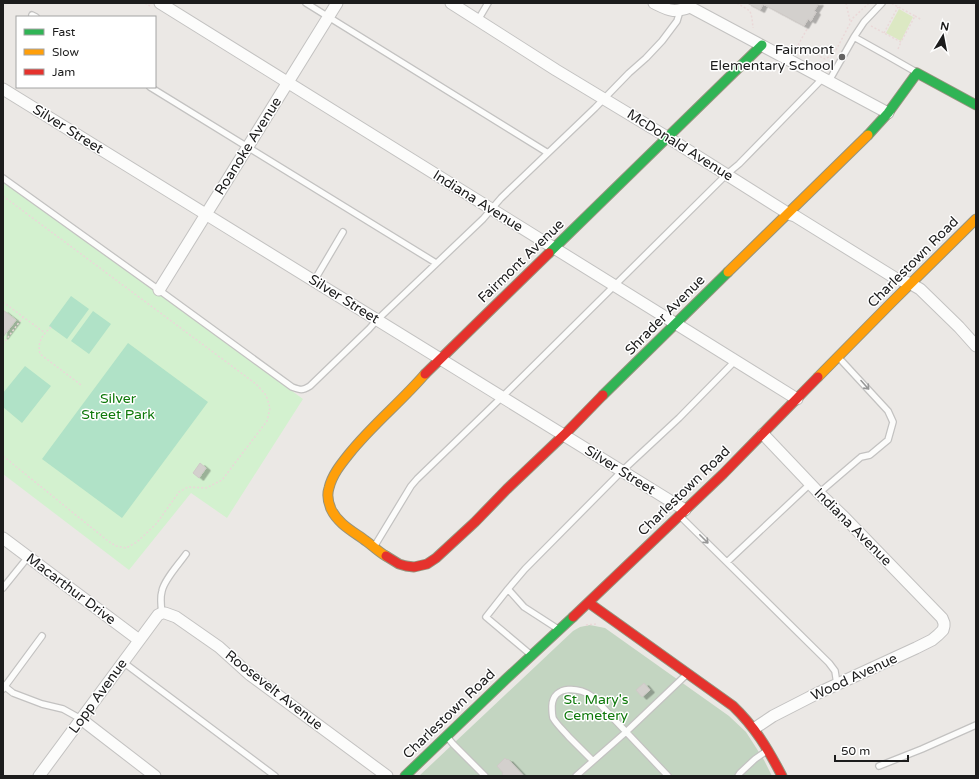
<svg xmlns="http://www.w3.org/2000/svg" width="979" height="779" font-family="'Varela Round',sans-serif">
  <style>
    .grass { fill: #dce8c3 }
    .cemetery { fill: #c3d5c1 }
    .park { fill: #d3f1cf }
    .pitch { fill: #b0e2c7 }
    .building { fill: #d3d0cd; stroke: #cec9c6; filter: url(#shadow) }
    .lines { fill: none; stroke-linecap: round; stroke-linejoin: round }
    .lane-casing { stroke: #c3c2c1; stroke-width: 8 }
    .street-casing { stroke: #c3c2c1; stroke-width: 13 }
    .fast-casing { stroke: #95937d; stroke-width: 11 }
    .slow-casing { stroke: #95937d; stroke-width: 11 }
    .jam-casing { stroke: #95937d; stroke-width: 11 }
    .path { stroke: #ead8d8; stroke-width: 1.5; stroke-dasharray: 2 2; stroke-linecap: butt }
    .lane { stroke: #fcfcfb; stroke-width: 5.5 }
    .street { stroke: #fcfcfb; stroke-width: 11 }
    .fast { stroke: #30b455; stroke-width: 9 }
    .slow { stroke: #ff9f0a; stroke-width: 9 }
    .jam { stroke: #e5322d; stroke-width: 9 }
    .oneway { stroke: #979797 }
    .poi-dot { fill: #646362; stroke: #fff; stroke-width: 1.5 }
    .labels { text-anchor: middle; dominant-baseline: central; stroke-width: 3; stroke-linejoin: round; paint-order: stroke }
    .poi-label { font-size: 14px; fill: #1c1c1c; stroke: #fff; text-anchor: end }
    .street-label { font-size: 14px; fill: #1c1c1c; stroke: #fff }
    .park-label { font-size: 14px; fill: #0f790b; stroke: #fff }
  </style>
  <defs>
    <filter id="shadow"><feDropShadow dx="4.5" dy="2.5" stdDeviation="0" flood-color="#0004"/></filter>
  </defs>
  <rect width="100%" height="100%" fill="#ebe8e5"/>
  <!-- grass -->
  <path class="grass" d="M 899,9 L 913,17 L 901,41 L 886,33 Z"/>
  <!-- cemetery -->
  <path class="cemetery" d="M 590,625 L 605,628 L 729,716 L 746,732 L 764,760 L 772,776 L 419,776 L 573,631 L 580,627 Z"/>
  <!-- park -->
  <path class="park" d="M 3,181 L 303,399 L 227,518 L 191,493 L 129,570 L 3,474 Z"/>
  <!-- pitch -->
  <path class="pitch" d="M 71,296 L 89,309 L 67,339 L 49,326 Z
    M 93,311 L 111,324 L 89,354 L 71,341 Z
    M 128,343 L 208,402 L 122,518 L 42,459 Z
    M 25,366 L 51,386 L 22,423 L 3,407 L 3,393 Z"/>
  <!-- building -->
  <path class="building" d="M 747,3 L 819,3 L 814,11 L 816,12 L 811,21 L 808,19 L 804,26 L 763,4 L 760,10 Z
    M 3,310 L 16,320 L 3,337 Z
    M 200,463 L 206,468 L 199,478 L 193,473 Z
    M 644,683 L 650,690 L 642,697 L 636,690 Z
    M 505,758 L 507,760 L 508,759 L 524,776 L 504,776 L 502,774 L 503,773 L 497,766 Z"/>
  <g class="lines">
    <defs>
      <path id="lane" d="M 306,3 L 548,153
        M 32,15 L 36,17
        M 478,20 L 488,3
        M 854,37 L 888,56 L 916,72
        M 829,81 L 854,37 L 864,22 L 882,3
        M 150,87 L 436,263
        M 3,178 L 159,290 L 292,387 C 300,390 302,391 310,386 L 369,329 L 377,320 L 483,219 L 501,198 L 595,108 L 629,73 L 646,58 L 662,41 L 677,21 L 680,11
        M 314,281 L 343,232
        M 819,493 L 861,457 L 870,455 L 888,440 L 893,422 L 888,411 L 840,359
        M 681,517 L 829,663 L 835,671 L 837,684
        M 374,547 L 411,486 L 417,479 L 502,397 L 727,174 L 739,164 L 823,78
        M 727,562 L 810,484
        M 3,588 L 28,557
        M 508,589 L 486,617 L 530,654
        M 162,613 C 161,606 160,598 162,591 C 164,580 179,564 186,554
        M 558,629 L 524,607 L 508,589 L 525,569 L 622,471 L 679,418 L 735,361
        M 123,662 L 275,776
        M 3,685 L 13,693 L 42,704 L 63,709 L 81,719
        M 3,689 L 42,636
        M 448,738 L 453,744 L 485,776
        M 593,761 C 585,753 577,745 569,737 C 564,731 557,725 553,718 C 552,714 552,710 552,706 C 553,684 581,687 593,697 L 668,776
        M 879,766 L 922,749 L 976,725
        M 576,776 L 626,732 L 686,675
        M 738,776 L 740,773 L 755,759 L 768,750"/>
      <path id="street" d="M 160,3 L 797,399
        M 451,3 L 556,70 L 667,137 L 789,214 L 795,216 L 895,278 L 911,284 L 920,289 L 959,327 L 976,346
        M 654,3 C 670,11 673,13 690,7 L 888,113
        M 3,89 L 685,510
        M 159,290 L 337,3
        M 3,538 L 139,640
        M 81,719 L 155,776
        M 755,728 L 773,716 L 816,694 L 916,648 L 932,640 L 938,635 L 943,630 L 944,626 L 944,623 L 942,618 L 845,518 L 819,493 L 763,434
        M 39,776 L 158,615 L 162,613 L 165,613 L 176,617 L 219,647 L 249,674 L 387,776"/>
      <path id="fast" d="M 868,135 L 888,113 L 917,73 L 976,105
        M 549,253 L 762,45
        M 603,395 L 728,272
        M 405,776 L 506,679 L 573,617"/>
      <path id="slow" d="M 728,272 L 868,135
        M 818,377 L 892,302 L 976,219
        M 386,556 C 379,552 373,546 366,541 C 354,532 338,524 331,509 C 328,502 327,494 329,488 C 332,475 341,464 349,454 C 372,425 401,402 425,374"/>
      <path id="jam" d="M 425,374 L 549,253
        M 386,556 L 399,564 L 406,566 L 414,567 L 427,564 L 436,558 L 475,522 L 507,489 L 568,431 L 603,395
        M 589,603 L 733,706 C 755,727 768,749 782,776
        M 573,617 L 723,474 L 818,377"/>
    </defs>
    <!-- lane casing -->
    <use href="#lane" class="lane-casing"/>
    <!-- street casing -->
    <use href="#street" class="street-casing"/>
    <!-- fast casing -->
    <use href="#fast" class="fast-casing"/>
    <!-- slow casing -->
    <use href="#slow" class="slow-casing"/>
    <!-- jam casing -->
    <use href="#jam" class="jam-casing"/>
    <!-- path -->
    <path class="path" d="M 145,3 L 150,6
      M 737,3 L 750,11 L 752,18 L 753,28
      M 846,3 L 850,21
      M 915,16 L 922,20
      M 871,26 L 901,42 L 915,16 L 891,3
      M 884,33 L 898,7
      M 798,45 L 807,29
      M 792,49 L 798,45 L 825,59 L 831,56 L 836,50 L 853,18 L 869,3
      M 898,49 L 901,42
      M 3,196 L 256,384 L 266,395 L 270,408 L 267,421 L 222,480 L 206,488 L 188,487 L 179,492 L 156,524 L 137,542 L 126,548 L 116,546 L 108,541 L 3,456
      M 3,302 L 45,333
      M 51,327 C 43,335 37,341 40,354 L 81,385
      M 3,344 L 23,317
      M 586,625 L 596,624"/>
    <!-- lane -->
    <use href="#lane" class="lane"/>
    <!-- street -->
    <use href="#street" class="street"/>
    <!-- fast -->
    <use href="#fast" class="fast"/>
    <!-- slow -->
    <use href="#slow" class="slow"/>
    <!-- jam -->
    <use href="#jam" class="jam"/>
  </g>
  <!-- one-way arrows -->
  <defs><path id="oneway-shaft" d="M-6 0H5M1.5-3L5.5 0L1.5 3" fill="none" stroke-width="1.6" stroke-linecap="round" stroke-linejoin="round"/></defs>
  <g class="oneway">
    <use href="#oneway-shaft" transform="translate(865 385) rotate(48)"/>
    <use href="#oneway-shaft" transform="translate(704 539) rotate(45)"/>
  </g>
  <!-- markers -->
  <circle class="poi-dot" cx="842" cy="57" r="4"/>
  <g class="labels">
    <!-- poi labels -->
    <g class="poi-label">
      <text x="834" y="49">Fairmont<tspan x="834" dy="16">Elementary School</tspan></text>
    </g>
    <!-- street labels -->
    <g class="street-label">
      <text transform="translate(68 129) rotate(32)">Silver Street</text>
      <text transform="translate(680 145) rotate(32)">McDonald Avenue</text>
      <text transform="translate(248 146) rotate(-58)">Roanoke Avenue</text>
      <text transform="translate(478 201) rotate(32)">Indiana Avenue</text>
      <text transform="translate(521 261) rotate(-44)">Fairmont Avenue</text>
      <text transform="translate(913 262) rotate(-45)">Charlestown Road</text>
      <text transform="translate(344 299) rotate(32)">Silver Street</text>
      <text transform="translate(665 315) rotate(-45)">Shrader Avenue</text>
      <text transform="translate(620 470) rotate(32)">Silver Street</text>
      <text transform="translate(684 491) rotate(-44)">Charlestown Road</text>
      <text transform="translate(853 527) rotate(45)">Indiana Avenue</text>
      <text transform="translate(71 589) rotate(37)">Macarthur Drive</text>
      <text transform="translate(854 677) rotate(-25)">Wood Avenue</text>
      <text transform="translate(274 690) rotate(38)">Roosevelt Avenue</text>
      <text transform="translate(98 696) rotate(-54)">Lopp Avenue</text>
      <text transform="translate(449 714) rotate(-44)">Charlestown Road</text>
    </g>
    <!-- park labels -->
    <g class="park-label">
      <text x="118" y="398">Silver<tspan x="118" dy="16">Street Park</tspan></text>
      <text x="596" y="699">St. Mary's<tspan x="596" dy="16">Cemetery</tspan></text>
    </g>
  </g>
  <!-- border -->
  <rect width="979" height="779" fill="none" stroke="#1c1c1c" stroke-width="8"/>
  <!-- legend -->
  <rect x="16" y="16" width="140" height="72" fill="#ffffff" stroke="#a4a4a4"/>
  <rect x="24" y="29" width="20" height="6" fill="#30b455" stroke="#a4a4a4"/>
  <text x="52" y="36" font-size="12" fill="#1c1c1c">Fast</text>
  <rect x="24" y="49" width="20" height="6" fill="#ff9f0a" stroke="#a4a4a4"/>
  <text x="52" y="56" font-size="12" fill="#1c1c1c">Slow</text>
  <rect x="24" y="69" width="20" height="6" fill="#e5322d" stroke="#a4a4a4"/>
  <text x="52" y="76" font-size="12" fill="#1c1c1c">Jam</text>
  <!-- north arrow -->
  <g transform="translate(943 36) rotate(10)" stroke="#ffffff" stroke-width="3" paint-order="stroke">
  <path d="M0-3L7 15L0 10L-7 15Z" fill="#1c1c1c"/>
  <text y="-6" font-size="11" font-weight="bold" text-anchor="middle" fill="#1c1c1c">N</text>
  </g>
  <!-- scale -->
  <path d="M835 755v6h73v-6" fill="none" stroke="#1c1c1c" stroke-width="2"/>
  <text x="841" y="755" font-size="12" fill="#1c1c1c" stroke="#ffffff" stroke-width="3" paint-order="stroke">50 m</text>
</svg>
